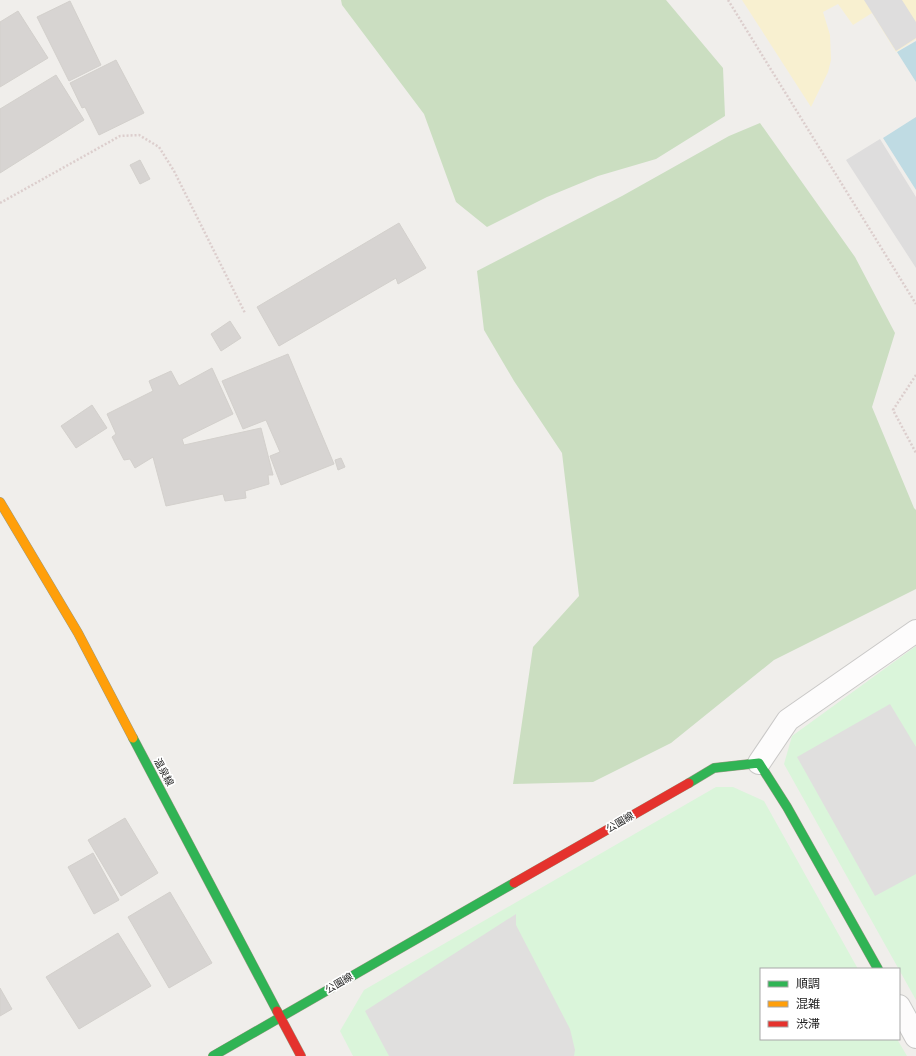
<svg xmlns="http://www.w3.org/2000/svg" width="916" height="1056" font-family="Helvetica,'Noto Sans JP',sans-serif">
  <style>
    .forest { fill: #cbdec1 }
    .sand { fill: #f8f0d0 }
    .park { fill: #daf5da }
    .parking { fill: #e0dfde }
    .water { fill: #bfdbe3 }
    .pier { fill: #dedddd }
    .building { fill: #d7d4d2; stroke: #d3d0cc }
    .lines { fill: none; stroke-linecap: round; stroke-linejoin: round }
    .street-casing { stroke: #c9c8c7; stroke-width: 24 }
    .fast-casing { stroke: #999a82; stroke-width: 10 }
    .slow-casing { stroke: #999a82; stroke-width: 10 }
    .jam-casing { stroke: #999a82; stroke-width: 10 }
    .path { stroke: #dccecd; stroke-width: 2.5; stroke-dasharray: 2 2; stroke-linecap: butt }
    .street { stroke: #fdfcfc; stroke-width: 22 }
    .fast { stroke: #30b455; stroke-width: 9 }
    .slow { stroke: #ff9f0a; stroke-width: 9 }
    .jam { stroke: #e5322d; stroke-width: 9 }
    .labels { text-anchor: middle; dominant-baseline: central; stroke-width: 3.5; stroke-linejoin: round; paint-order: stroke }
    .street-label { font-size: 10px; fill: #222; stroke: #fff }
  </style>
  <rect width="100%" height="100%" fill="#f0eeeb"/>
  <!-- forest -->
  <path class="forest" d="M 341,0 L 666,0 L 723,68 L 725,116 L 656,159 L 598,176 L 547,197 L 487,227 L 456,202 L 424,114 L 342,5 Z
    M 760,123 L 855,257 L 895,333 L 872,407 L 914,508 L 916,510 L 916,589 L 774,660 L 671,743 L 593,782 L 513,784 L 533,647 L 579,596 L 562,453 L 514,381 L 484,330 L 477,271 L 622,196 L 729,136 Z"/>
  <!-- sand -->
  <path class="sand" d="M 742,0 L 916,0 L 916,39 L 896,52 L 872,13 L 853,25 L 838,4 L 823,12 L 830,35 L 831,60 L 828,72 L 811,107 Z"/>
  <!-- park -->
  <path class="park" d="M 916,646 L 916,1000 L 784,764 L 792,736 Z
    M 716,787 L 733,787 L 764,801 L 858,969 L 761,969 L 761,1039 L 897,1039 L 907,1056 L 353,1056 L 340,1031 L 364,990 Z"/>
  <!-- parking -->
  <path class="parking" d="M 890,704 L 916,747 L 916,874 L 875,896 L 797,757 Z
    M 516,914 L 516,925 L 570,1029 L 575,1050 L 574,1056 L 389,1056 L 365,1011 Z"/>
  <!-- water -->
  <path class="water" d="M 916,41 L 916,82 L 897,52 Z
    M 916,117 L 916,190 L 883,138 Z"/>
  <!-- pier -->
  <path class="pier" d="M 864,0 L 902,0 L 916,22 L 916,38 L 896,51 Z
    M 880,139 L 916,197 L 916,268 L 846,160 Z"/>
  <!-- building -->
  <path class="building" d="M 70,1 L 101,65 L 69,81 L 37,17 Z
    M 18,11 L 48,58 L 0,87 L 0,22 Z
    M 116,60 L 144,113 L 99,135 L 85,107 L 82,108 L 70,83 Z
    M 56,75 L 84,120 L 0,173 L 0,109 Z
    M 140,160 L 150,179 L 140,184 L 130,165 Z
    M 399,223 L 426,268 L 398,284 L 396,278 L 279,346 L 257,307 Z
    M 230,321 L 241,338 L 221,351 L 211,334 Z
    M 288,354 L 334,464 L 281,485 L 270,456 L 280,452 L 266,420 L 243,429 L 222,381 Z
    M 212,368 L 233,414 L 182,439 L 184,445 L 261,428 L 273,475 L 268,475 L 269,484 L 245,491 L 246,498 L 225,501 L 223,494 L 166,506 L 153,457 L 135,468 L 130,459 L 124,460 L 112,437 L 116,434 L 107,414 L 153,391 L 149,381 L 171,371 L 179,386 Z
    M 92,405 L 107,428 L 76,448 L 61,426 Z
    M 341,458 L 345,467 L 338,470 L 335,460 Z
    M 125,818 L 158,873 L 121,896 L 88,840 Z
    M 93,853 L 119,900 L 94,914 L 68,867 Z
    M 170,892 L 212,963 L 169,988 L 128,917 Z
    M 118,933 L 151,986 L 79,1029 L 46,977 Z
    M 0,988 L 12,1009 L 0,1016 Z"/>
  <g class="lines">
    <defs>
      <path id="street" d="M 759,763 L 788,720 L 916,631
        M 899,1006 L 916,1037"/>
      <path id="fast" d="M 133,738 L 277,1011
        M 689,783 L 714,768 L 759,763 L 787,807 L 878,969
        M 213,1056 L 514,883"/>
      <path id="slow" d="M 0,502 L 78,633 L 133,738"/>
      <path id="jam" d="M 514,883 L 689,783
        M 277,1011 L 301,1056"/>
    </defs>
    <!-- street casing -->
    <use href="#street" class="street-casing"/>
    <!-- fast casing -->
    <use href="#fast" class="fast-casing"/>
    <!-- slow casing -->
    <use href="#slow" class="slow-casing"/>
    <!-- jam casing -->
    <use href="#jam" class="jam-casing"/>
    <!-- path -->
    <path class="path" d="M 728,0 L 916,304
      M 0,203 L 120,136 L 139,135 L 159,147 L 174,171 L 245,313
      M 916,375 L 893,410 L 916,453"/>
    <!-- street -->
    <use href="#street" class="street"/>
    <!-- fast -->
    <use href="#fast" class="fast"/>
    <!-- slow -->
    <use href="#slow" class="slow"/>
    <!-- jam -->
    <use href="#jam" class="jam"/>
  </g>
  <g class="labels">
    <!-- street labels -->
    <g class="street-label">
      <text transform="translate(164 772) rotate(62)">温泉線</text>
      <text transform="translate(620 822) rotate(-30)">公園線</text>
      <text transform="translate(339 983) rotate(-30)">公園線</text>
    </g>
  </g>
  <!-- legend -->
  <rect x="760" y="968" width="140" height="72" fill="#ffffff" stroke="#a7a7a7"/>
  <rect x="768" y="981" width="20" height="6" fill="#30b455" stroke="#a7a7a7"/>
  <text x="796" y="988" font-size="12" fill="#222222">順調</text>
  <rect x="768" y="1001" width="20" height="6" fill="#ff9f0a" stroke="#a7a7a7"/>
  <text x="796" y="1008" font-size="12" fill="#222222">混雑</text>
  <rect x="768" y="1021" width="20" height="6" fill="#e5322d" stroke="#a7a7a7"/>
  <text x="796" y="1028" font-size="12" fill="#222222">渋滞</text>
</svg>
